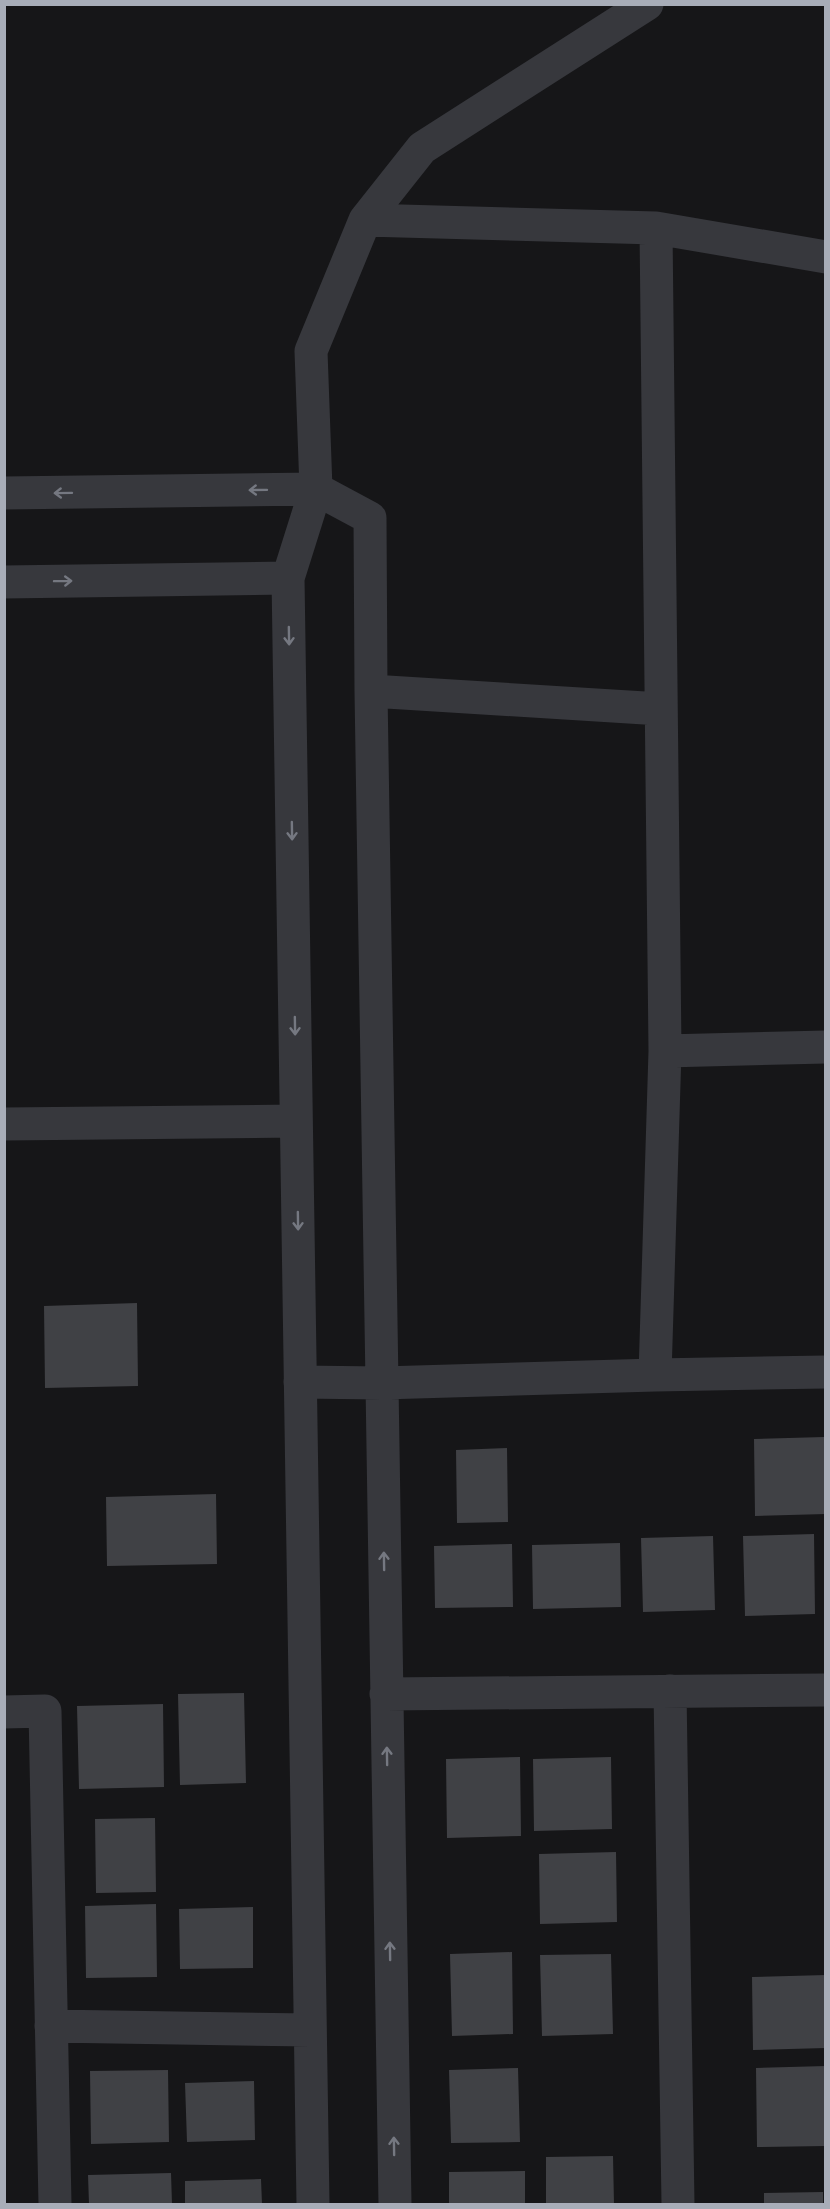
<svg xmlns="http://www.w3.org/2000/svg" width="830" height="2209" font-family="Lato,sans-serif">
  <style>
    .building { fill: #404145 }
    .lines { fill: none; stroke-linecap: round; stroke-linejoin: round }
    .minor { stroke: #37383d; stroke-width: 33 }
    .oneway { stroke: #757881 }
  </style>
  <rect width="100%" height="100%" fill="#161618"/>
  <!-- building -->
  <path class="building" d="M 137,1303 L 138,1386 L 45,1388 L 44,1306 Z
    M 824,1437 L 826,1514 L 755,1516 L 754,1439 Z
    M 507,1448 L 508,1522 L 457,1523 L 456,1450 Z
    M 216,1494 L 217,1564 L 107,1566 L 106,1497 Z
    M 814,1534 L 815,1614 L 745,1616 L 743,1536 Z
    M 713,1536 L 715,1610 L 643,1612 L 641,1538 Z
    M 620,1543 L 621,1607 L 533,1609 L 532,1545 Z
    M 512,1544 L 513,1607 L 435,1608 L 434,1546 Z
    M 244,1693 L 246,1783 L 180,1785 L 178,1694 Z
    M 163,1704 L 164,1787 L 79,1789 L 77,1706 Z
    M 520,1757 L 521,1836 L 447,1838 L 446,1759 Z
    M 611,1757 L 612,1829 L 534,1831 L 533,1759 Z
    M 155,1818 L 156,1892 L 96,1893 L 95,1819 Z
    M 616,1852 L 617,1922 L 540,1924 L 539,1854 Z
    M 156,1904 L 157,1977 L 86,1978 L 85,1906 Z
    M 253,1907 L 253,1968 L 180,1969 L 179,1909 Z
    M 512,1952 L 513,2034 L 452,2036 L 450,1954 Z
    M 611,1954 L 613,2034 L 542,2036 L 540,1955 Z
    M 826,1975 L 826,2048 L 753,2050 L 752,1977 Z
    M 826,2066 L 826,2146 L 757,2147 L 756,2068 Z
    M 518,2068 L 520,2142 L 451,2143 L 449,2070 Z
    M 168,2070 L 169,2142 L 91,2144 L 90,2071 Z
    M 254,2081 L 255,2140 L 187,2142 L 185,2083 Z
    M 613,2156 L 614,2204 L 546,2204 L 546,2157 Z
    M 525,2171 L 525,2204 L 449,2204 L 449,2172 Z
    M 171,2173 L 172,2204 L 89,2204 L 88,2175 Z
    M 261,2179 L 262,2204 L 185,2204 L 185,2181 Z
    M 823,2192 L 823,2204 L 764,2204 L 764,2193 Z"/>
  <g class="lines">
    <!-- minor -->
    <path class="minor" d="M 365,220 L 656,228 L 826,257
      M 4,493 L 316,489 L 370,518 L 371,691 L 395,2204
      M 4,582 L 288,578
      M 371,691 L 661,709
      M 665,1051 L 826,1047
      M 4,1124 L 296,1121
      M 655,1375 L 665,1051 L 656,228
      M 300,1382 L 382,1383 L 655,1375 L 826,1372
      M 670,1691 L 678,2204
      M 386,1694 L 826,1690
      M 4,1712 L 45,1711 L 55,2204
      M 51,2026 L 310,2030
      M 313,2204 L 288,578 L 316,489 L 311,351 L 365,220 L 422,148 L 647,4"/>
  </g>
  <!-- one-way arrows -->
  <defs><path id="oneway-shaft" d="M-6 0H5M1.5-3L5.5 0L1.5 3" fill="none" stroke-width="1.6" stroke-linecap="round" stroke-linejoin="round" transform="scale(1.5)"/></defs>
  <g class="oneway">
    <use href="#oneway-shaft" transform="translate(258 490) rotate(179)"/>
    <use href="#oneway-shaft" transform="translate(63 493) rotate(179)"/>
    <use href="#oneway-shaft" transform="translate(63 581) rotate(-1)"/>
    <use href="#oneway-shaft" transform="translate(289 636) rotate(89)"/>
    <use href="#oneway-shaft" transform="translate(292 831) rotate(89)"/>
    <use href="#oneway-shaft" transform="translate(295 1026) rotate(89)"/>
    <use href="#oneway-shaft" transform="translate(298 1221) rotate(89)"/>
    <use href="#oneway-shaft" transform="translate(384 1561) rotate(-91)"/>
    <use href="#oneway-shaft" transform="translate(387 1756) rotate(-91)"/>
    <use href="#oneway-shaft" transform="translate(390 1951) rotate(-91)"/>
    <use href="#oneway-shaft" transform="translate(394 2146) rotate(-91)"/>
  </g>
  <!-- border -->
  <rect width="830" height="2209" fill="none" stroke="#a8adb8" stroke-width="12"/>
</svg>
